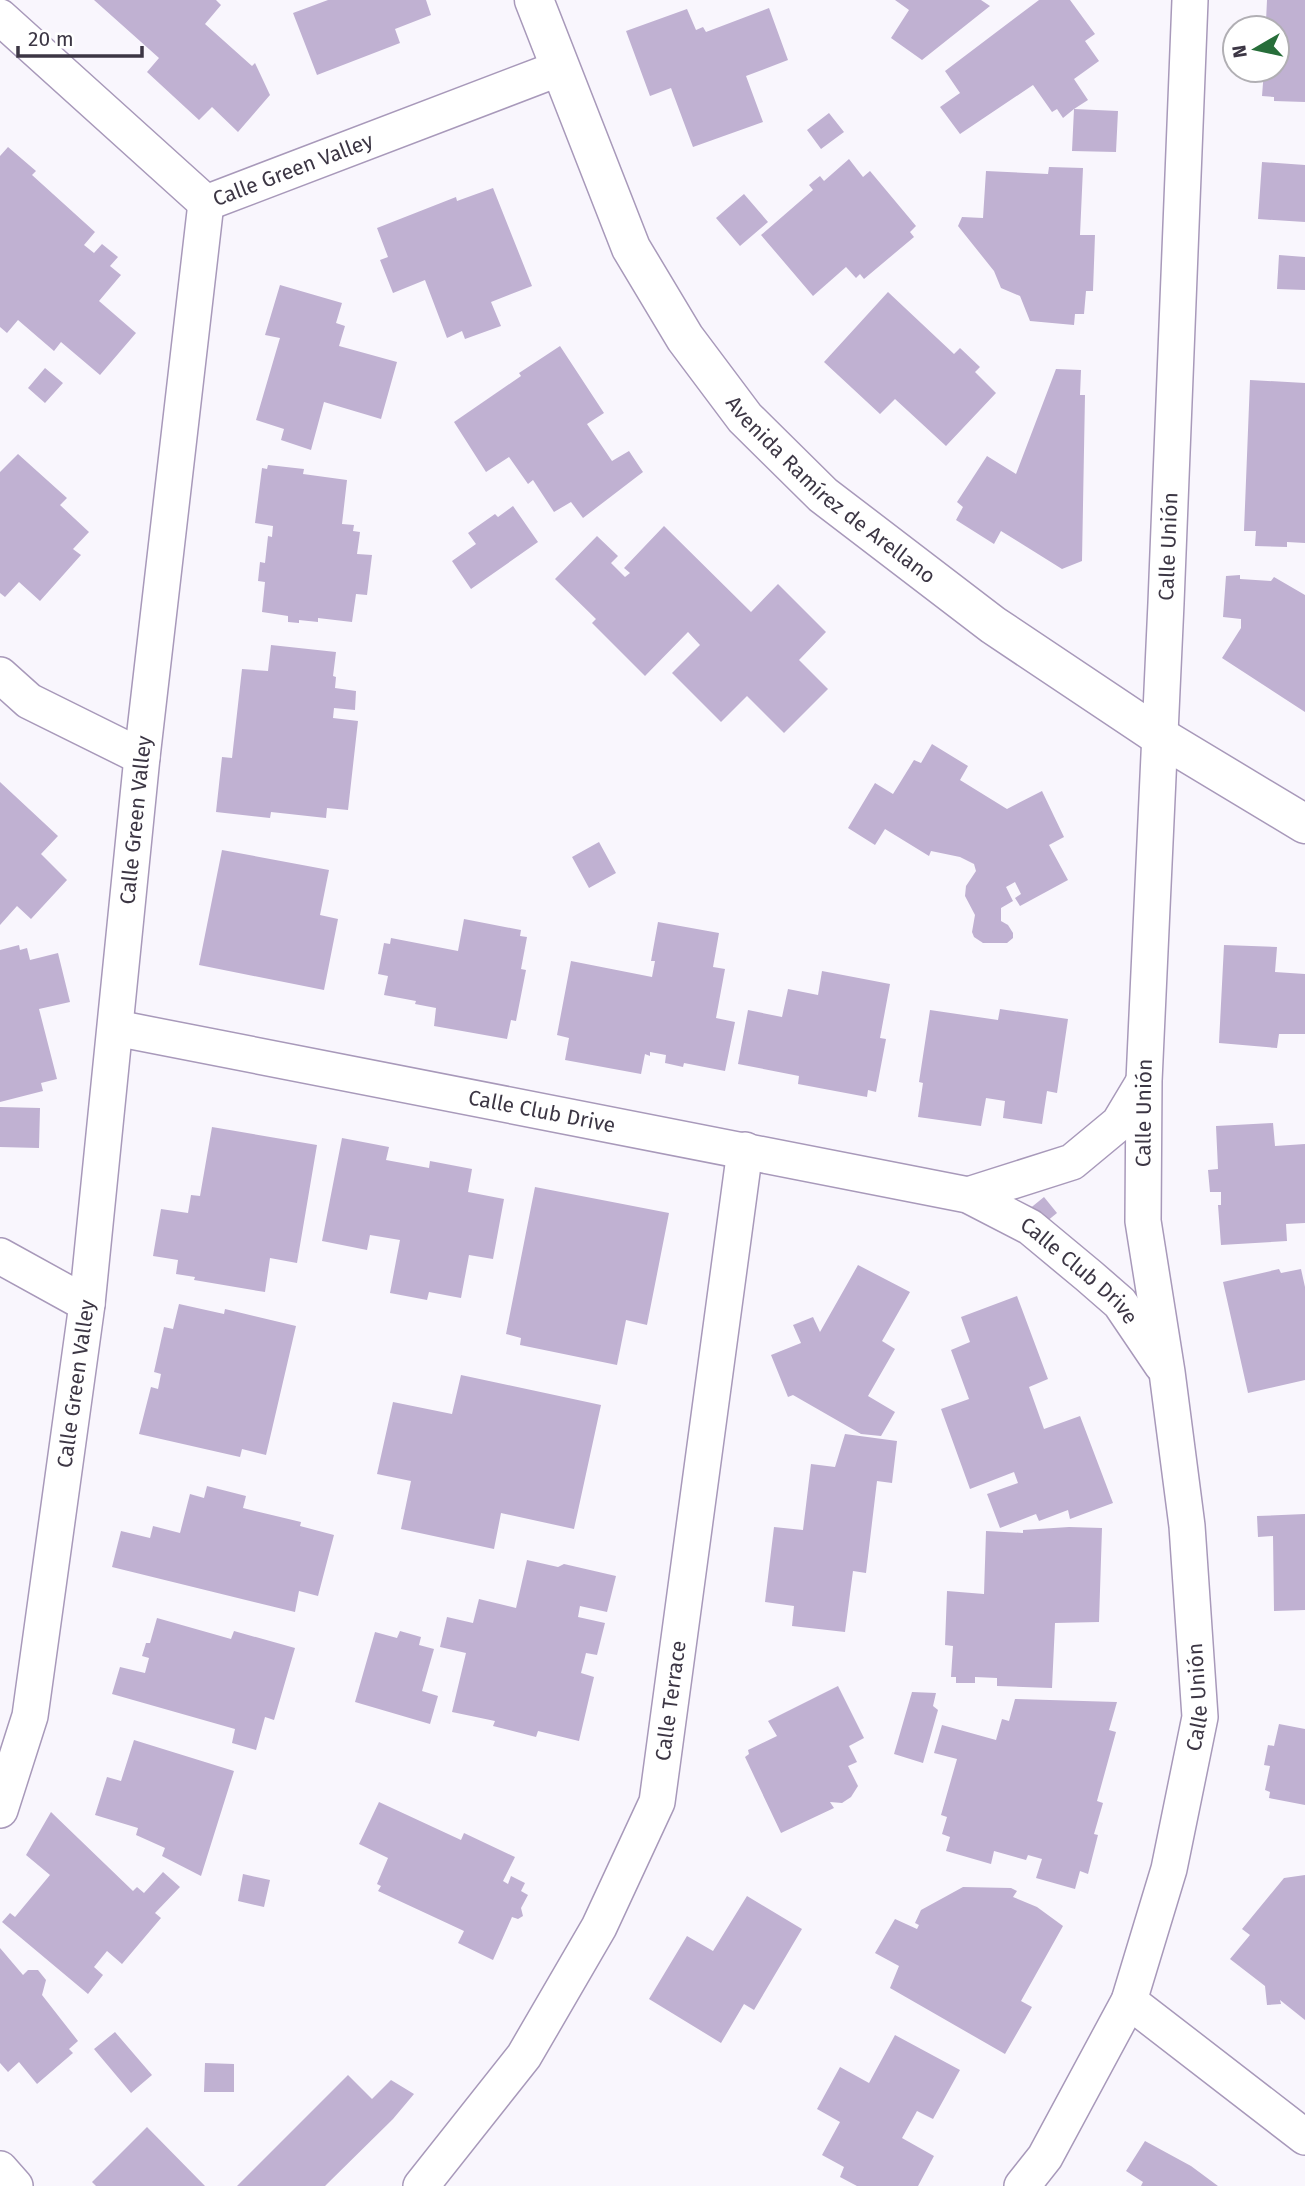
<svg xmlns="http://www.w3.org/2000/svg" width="1305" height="2186" font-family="'Fira Sans',sans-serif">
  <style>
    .building { fill: #c0b1d2 }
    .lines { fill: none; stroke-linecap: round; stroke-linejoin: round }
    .minor-casing { stroke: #a899ba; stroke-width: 38 }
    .tertiary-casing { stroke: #a899ba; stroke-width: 41 }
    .minor { stroke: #fff; stroke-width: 35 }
    .tertiary { stroke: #fff; stroke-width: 38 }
    .labels { text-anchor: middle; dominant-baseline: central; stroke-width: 5; stroke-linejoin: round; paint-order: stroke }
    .street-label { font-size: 21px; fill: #3c3644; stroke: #fff }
  </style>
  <rect width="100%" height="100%" fill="#f9f6fd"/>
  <!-- building -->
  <path class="building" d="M 94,0 L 216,0 L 221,5 L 205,24 L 252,66 L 255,63 L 270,95 L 238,132 L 212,107 L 199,120 L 147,72 L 159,58 Z
    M 328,0 L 426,0 L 431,15 L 395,29 L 400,43 L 317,75 L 293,13 Z
    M 895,0 L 981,0 L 990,6 L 922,60 L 891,38 L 909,10 Z
    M 1039,0 L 1070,0 L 1095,34 L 1085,41 L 1099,61 L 1074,79 L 1088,100 L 1074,109 L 1118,111 L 1116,152 L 1072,151 L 1074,109 L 1063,118 L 1057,109 L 1052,112 L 1033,85 L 960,134 L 940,107 L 960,93 L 945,71 Z
    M 1267,0 L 1305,0 L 1305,102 L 1274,101 L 1274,97 L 1262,96 L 1264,70 L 1277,70 L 1277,28 L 1256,28 L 1257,21 L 1266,21 Z
    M 769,8 L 788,60 L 746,76 L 763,122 L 693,147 L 671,88 L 650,96 L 626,31 L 687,9 L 696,30 L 703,27 L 706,32 Z
    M 829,113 L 844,132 L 821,149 L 807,130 Z
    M 8,147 L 36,171 L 32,175 L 95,232 L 84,245 L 94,253 L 102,244 L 118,257 L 110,266 L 121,275 L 99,301 L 136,333 L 100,375 L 61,342 L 54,351 L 18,320 L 7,333 L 0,327 L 0,156 Z
    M 849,159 L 863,177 L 870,171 L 916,226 L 910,232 L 914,237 L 864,279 L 860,274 L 856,278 L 846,267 L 813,296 L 761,235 L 813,190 L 809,185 L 820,176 L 824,181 Z
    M 1262,162 L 1305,165 L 1305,222 L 1258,219 Z
    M 1049,167 L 1083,168 L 1080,235 L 1095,235 L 1093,291 L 1086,291 L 1084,314 L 1075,314 L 1074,325 L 1030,321 L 1020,296 L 1001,288 L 994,271 L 958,226 L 962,217 L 983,218 L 986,171 L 1048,174 Z
    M 493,188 L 532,286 L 491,302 L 501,326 L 465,339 L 462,331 L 447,338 L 425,280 L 393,293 L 380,260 L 388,257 L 377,228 L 456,197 L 457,201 Z
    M 744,194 L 768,222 L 740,246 L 716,218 Z
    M 1279,255 L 1305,257 L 1305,290 L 1277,289 Z
    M 280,285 L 342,303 L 336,323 L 345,326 L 339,346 L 397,362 L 381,419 L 324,402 L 311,450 L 281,440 L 284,429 L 256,420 L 280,338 L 265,335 Z
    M 888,292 L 954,354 L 960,348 L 980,367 L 975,372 L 996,393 L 946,446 L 895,399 L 880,414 L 824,362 Z
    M 560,346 L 604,413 L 587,424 L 612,461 L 629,451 L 643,472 L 583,518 L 571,502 L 554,512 L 533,480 L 528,484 L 509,457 L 486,472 L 454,422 L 521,376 L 519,373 Z
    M 45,368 L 63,383 L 45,403 L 28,388 Z
    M 1056,369 L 1081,370 L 1080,395 L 1085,395 L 1082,561 L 1062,569 L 1001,531 L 994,544 L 956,520 L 963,507 L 957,502 L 987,456 L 1016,474 Z
    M 1250,380 L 1305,383 L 1305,543 L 1287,542 L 1287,547 L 1255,546 L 1256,531 L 1244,531 Z
    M 18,454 L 67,498 L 60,505 L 89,532 L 73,549 L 81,555 L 40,601 L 19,582 L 5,597 L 0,593 L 0,472 Z
    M 268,465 L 304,469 L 303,474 L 347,480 L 342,524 L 354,525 L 353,531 L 360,532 L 357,554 L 372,555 L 367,595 L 356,594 L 352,622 L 318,618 L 318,622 L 299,620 L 299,623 L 288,622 L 288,616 L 262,612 L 265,582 L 258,581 L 260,562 L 265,563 L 268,536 L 272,537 L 273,526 L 255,523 L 262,468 L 267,469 Z
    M 513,506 L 538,542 L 471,589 L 452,561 L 476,544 L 468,533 L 495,514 L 498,517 Z
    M 664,526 L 751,612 L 778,584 L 826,632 L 799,660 L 828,689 L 784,733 L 747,696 L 721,722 L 672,673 L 700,645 L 688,632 L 645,676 L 592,623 L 596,619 L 555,579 L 597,536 L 618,556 L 611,563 L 625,577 L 630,573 L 624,568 Z
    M 1240,575 L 1240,579 L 1271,581 L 1274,577 L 1305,595 L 1305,712 L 1222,658 L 1241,628 L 1241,619 L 1223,617 L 1226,576 Z
    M 271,645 L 336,652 L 333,676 L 336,677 L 335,688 L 356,691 L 355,710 L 334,708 L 333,718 L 358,721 L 348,810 L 327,808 L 326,818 L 271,812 L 270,818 L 216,812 L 222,757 L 232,758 L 242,669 L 268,671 Z
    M 932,744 L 968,766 L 960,780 L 1007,809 L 1042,791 L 1064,837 L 1049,845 L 1068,880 L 1020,906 L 1015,898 L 1021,894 L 1015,882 L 1006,887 L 1013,901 L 1001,908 L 1001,921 L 1008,925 L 1013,933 L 1013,938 L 1007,943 L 983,943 L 974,937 L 972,932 L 975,915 L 965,896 L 966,886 L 976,871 L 974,864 L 960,857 L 931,851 L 929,856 L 885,829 L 875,845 L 848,828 L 875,783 L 893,794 L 914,760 L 921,763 Z
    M 0,782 L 58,836 L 41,854 L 67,880 L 31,919 L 17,906 L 0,925 Z
    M 599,842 L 616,873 L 589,888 L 572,857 Z
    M 222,850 L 329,870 L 320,915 L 338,919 L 324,990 L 199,965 Z
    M 464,919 L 521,930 L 520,936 L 527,937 L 521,969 L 526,970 L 516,1021 L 511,1020 L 507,1039 L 434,1026 L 436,1008 L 415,1004 L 416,1001 L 384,995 L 388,976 L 378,974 L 384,943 L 390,944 L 391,938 L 458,951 Z
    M 658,922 L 719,933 L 713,967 L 725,969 L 716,1018 L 735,1022 L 725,1071 L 684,1063 L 683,1067 L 665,1063 L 666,1055 L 650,1052 L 650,1056 L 645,1054 L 641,1074 L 565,1060 L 569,1038 L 557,1035 L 571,961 L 652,977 L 655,961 L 651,961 Z
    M 19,945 L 20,950 L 27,948 L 30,960 L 58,953 L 70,1002 L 39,1009 L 57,1079 L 41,1083 L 43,1091 L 0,1102 L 0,950 Z
    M 1224,945 L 1277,947 L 1275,972 L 1305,974 L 1305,1034 L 1279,1034 L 1277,1048 L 1219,1043 Z
    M 822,971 L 890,984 L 880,1038 L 886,1039 L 876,1092 L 868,1090 L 867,1097 L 798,1084 L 799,1076 L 738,1064 L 748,1010 L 782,1017 L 788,989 L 818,995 Z
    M 1000,1009 L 1068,1019 L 1057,1093 L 1047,1091 L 1042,1124 L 1003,1118 L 1005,1101 L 986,1098 L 981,1126 L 918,1117 L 923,1083 L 919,1082 L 930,1010 L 998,1020 Z
    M 0,1107 L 40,1108 L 39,1148 L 0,1147 Z
    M 1273,1123 L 1275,1146 L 1305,1144 L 1305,1223 L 1286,1224 L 1287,1241 L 1221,1245 L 1218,1205 L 1221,1205 L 1221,1192 L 1210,1192 L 1208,1170 L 1218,1169 L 1216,1126 Z
    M 212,1127 L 317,1145 L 297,1263 L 270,1258 L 265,1292 L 194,1280 L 195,1277 L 176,1274 L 178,1260 L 153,1256 L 161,1209 L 188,1213 L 191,1195 L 200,1196 Z
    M 342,1138 L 389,1147 L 386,1160 L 429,1168 L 430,1161 L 472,1169 L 468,1192 L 504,1199 L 493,1259 L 469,1255 L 461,1298 L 429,1292 L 427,1300 L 390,1293 L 400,1240 L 370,1235 L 367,1250 L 322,1241 Z
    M 535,1187 L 669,1213 L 647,1325 L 626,1320 L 617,1365 L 520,1345 L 521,1338 L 506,1334 Z
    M 1044,1197 L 1057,1213 L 1041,1226 L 1028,1210 Z
    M 858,1265 L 910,1292 L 882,1341 L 895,1349 L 868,1396 L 895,1412 L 881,1436 L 861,1434 L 793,1395 L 788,1397 L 771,1355 L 801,1343 L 793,1325 L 813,1317 L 820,1332 Z
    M 1279,1269 L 1281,1273 L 1301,1269 L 1305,1287 L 1305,1380 L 1248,1393 L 1223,1282 Z
    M 1017,1296 L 1048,1379 L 1029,1387 L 1044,1429 L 1080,1416 L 1113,1503 L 1070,1519 L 1068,1510 L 1039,1521 L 1036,1514 L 1000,1528 L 987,1494 L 1018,1483 L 1014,1472 L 970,1489 L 941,1409 L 969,1399 L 951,1350 L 970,1342 L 961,1317 Z
    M 179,1304 L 224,1314 L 225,1309 L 296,1326 L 266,1455 L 242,1449 L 240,1457 L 139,1434 L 151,1387 L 158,1389 L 161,1374 L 154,1372 L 164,1327 L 173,1329 Z
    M 461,1375 L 601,1405 L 574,1529 L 501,1513 L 494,1549 L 401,1529 L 411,1481 L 377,1474 L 393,1402 L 452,1414 Z
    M 845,1434 L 897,1441 L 892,1483 L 877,1481 L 866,1573 L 853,1571 L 845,1632 L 792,1626 L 794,1606 L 765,1602 L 774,1527 L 803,1530 L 811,1464 L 835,1467 Z
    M 207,1486 L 246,1496 L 243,1508 L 301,1522 L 300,1526 L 334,1535 L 318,1596 L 299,1591 L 295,1612 L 112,1567 L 121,1531 L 150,1538 L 153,1526 L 180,1533 L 190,1494 L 204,1498 Z
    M 1305,1514 L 1305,1610 L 1274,1611 L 1273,1536 L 1258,1537 L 1257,1516 Z
    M 1069,1527 L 1102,1528 L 1099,1622 L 1055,1623 L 1052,1688 L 997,1686 L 997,1678 L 975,1677 L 975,1683 L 956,1683 L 956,1677 L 951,1677 L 953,1646 L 945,1645 L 947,1591 L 984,1594 L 986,1531 L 1023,1533 L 1023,1530 Z
    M 527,1560 L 558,1567 L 564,1564 L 616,1576 L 607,1612 L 580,1606 L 578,1617 L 605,1623 L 597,1655 L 586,1653 L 581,1673 L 594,1677 L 579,1741 L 538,1731 L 536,1737 L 493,1726 L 495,1721 L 452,1712 L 466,1653 L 440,1647 L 447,1617 L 473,1623 L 479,1599 L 516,1608 Z
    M 157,1618 L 231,1639 L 234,1631 L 295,1648 L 274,1720 L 265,1717 L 256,1750 L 232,1743 L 235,1729 L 112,1694 L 120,1667 L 145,1673 L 149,1658 L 142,1656 L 146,1643 L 150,1643 Z
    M 400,1631 L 421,1637 L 419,1645 L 434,1649 L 422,1691 L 438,1696 L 430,1724 L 355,1702 L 375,1632 L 397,1638 Z
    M 838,1686 L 864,1738 L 849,1746 L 857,1762 L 848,1766 L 858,1786 L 851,1797 L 842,1803 L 830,1802 L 834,1808 L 781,1833 L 745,1757 L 749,1754 L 748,1750 L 777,1736 L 768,1721 Z
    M 912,1692 L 936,1693 L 933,1706 L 938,1710 L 923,1763 L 894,1754 Z
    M 1015,1699 L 1117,1702 L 1109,1730 L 1116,1732 L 1097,1801 L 1103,1803 L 1094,1834 L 1098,1835 L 1088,1874 L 1080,1871 L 1075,1889 L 1036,1878 L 1042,1859 L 1028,1855 L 1026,1860 L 994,1851 L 991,1864 L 946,1851 L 950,1837 L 942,1834 L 947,1817 L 941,1815 L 957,1759 L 934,1753 L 942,1725 L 996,1740 L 1002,1719 L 1009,1721 Z
    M 1279,1724 L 1305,1729 L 1305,1805 L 1269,1798 L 1270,1792 L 1265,1790 L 1270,1766 L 1264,1765 L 1268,1745 L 1274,1746 Z
    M 134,1740 L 234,1771 L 201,1876 L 162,1856 L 165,1848 L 136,1835 L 138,1828 L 95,1815 L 107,1777 L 121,1781 Z
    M 379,1802 L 461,1840 L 464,1833 L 515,1857 L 503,1881 L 508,1884 L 511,1876 L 525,1883 L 521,1891 L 528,1895 L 521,1908 L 523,1916 L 518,1919 L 512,1917 L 493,1960 L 458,1943 L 464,1931 L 378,1891 L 381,1886 L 377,1884 L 388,1858 L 359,1844 Z
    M 51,1812 L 133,1891 L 137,1887 L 144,1893 L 163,1872 L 180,1887 L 155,1913 L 161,1918 L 122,1964 L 107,1951 L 94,1967 L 103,1975 L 88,1994 L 2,1922 L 10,1913 L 15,1917 L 50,1875 L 26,1855 Z
    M 243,1874 L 270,1880 L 264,1907 L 238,1901 Z
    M 1305,1875 L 1305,2020 L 1280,2000 L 1281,2004 L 1267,2005 L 1265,1986 L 1230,1959 L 1250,1935 L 1242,1929 L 1284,1878 Z
    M 963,1887 L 1011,1888 L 1017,1891 L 1013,1897 L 1037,1907 L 1063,1926 L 1021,2001 L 1032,2007 L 1005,2054 L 890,1988 L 899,1966 L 875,1953 L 895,1919 L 917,1929 L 919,1925 L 915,1923 L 921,1910 Z
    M 747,1896 L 802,1929 L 754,2010 L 744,2004 L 721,2043 L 649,1999 L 687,1936 L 713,1951 Z
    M 0,1948 L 23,1975 L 28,1970 L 38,1970 L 46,1980 L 42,1995 L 78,2041 L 69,2049 L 73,2053 L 37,2084 L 19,2062 L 8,2072 L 0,2063 Z
    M 115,2032 L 152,2075 L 131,2093 L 94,2049 Z
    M 895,2035 L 960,2070 L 933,2119 L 917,2111 L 902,2138 L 934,2156 L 918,2186 L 857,2186 L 840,2177 L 844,2167 L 822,2155 L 840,2122 L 817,2109 L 840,2067 L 869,2083 Z
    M 205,2063 L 234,2064 L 234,2092 L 204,2092 Z
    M 348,2075 L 372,2099 L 391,2080 L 414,2094 L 393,2119 L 325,2186 L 237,2186 Z
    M 147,2127 L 205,2186 L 96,2186 L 92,2182 Z
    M 1145,2141 L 1191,2166 L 1218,2186 L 1141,2186 L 1143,2182 L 1126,2171 Z"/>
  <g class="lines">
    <defs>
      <g id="minor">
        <path d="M 0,17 L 206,203"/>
        <path id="s1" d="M 206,203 L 560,68"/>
        <path d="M 0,675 L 29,701 L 142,757"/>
        <path id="s2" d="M 116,1028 L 968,1195 L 1030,1227 L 1089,1276 L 1120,1303 L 1162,1365"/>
        <path d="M 968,1195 L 1072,1162 L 1119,1123 L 1143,1083"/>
        <path d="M 0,1256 L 87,1304"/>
        <path id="s3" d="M 0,1810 L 30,1716 L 87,1304 L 142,757 L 206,203"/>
        <path d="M 1129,2001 L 1305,2137"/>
        <path d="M 0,2169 L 15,2186"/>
        <path id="s4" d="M 421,2186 L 524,2056 L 599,1927 L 657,1802 L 745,1150"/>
        <path id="s5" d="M 1022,2186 L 1045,2157 L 1129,2001 L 1169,1869 L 1200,1717 L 1187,1526 L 1167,1372 L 1143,1221 L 1144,1081 L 1166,603 L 1190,0"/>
      </g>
      <g id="tertiary">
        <path id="s6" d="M 534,0 L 631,248 L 685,338 L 745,418 L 823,495 L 993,625 L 1159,736 L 1305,824"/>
      </g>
    </defs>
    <!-- minor casing -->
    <use href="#minor" class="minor-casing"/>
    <!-- tertiary casing -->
    <use href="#tertiary" class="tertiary-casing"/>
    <!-- minor -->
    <use href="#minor" class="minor"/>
    <!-- tertiary -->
    <use href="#tertiary" class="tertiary"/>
  </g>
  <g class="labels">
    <!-- street labels -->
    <g class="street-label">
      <text stroke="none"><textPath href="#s1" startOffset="93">Calle Green Valley</textPath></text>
      <text stroke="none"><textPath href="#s6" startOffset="583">Avenida Ramírez de Arellano</textPath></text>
      <text stroke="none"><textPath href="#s5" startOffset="1682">Calle Unión</textPath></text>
      <text stroke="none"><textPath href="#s3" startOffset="1001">Calle Green Valley</textPath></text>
      <text stroke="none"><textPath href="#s2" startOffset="434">Calle Club Drive</textPath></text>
      <text stroke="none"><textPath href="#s5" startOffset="1115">Calle Unión</textPath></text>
      <text stroke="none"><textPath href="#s2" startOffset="1004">Calle Club Drive</textPath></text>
      <text stroke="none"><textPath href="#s3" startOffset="434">Calle Green Valley</textPath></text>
      <text stroke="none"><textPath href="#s5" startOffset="527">Calle Unión</textPath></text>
      <text stroke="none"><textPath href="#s4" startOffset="555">Calle Terrace</textPath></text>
    </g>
  </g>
  <!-- north arrow -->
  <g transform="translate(1256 49) rotate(261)"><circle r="33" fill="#ffffff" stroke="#b1afb4" stroke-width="2"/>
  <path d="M0-5L12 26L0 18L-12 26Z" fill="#276e3a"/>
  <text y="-10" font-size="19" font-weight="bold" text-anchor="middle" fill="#3c3644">N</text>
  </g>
  <!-- scale -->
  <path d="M18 46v10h124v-10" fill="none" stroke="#3c3644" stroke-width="3.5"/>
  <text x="28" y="46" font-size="21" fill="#3c3644" stroke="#ffffff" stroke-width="5" paint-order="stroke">20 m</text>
</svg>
